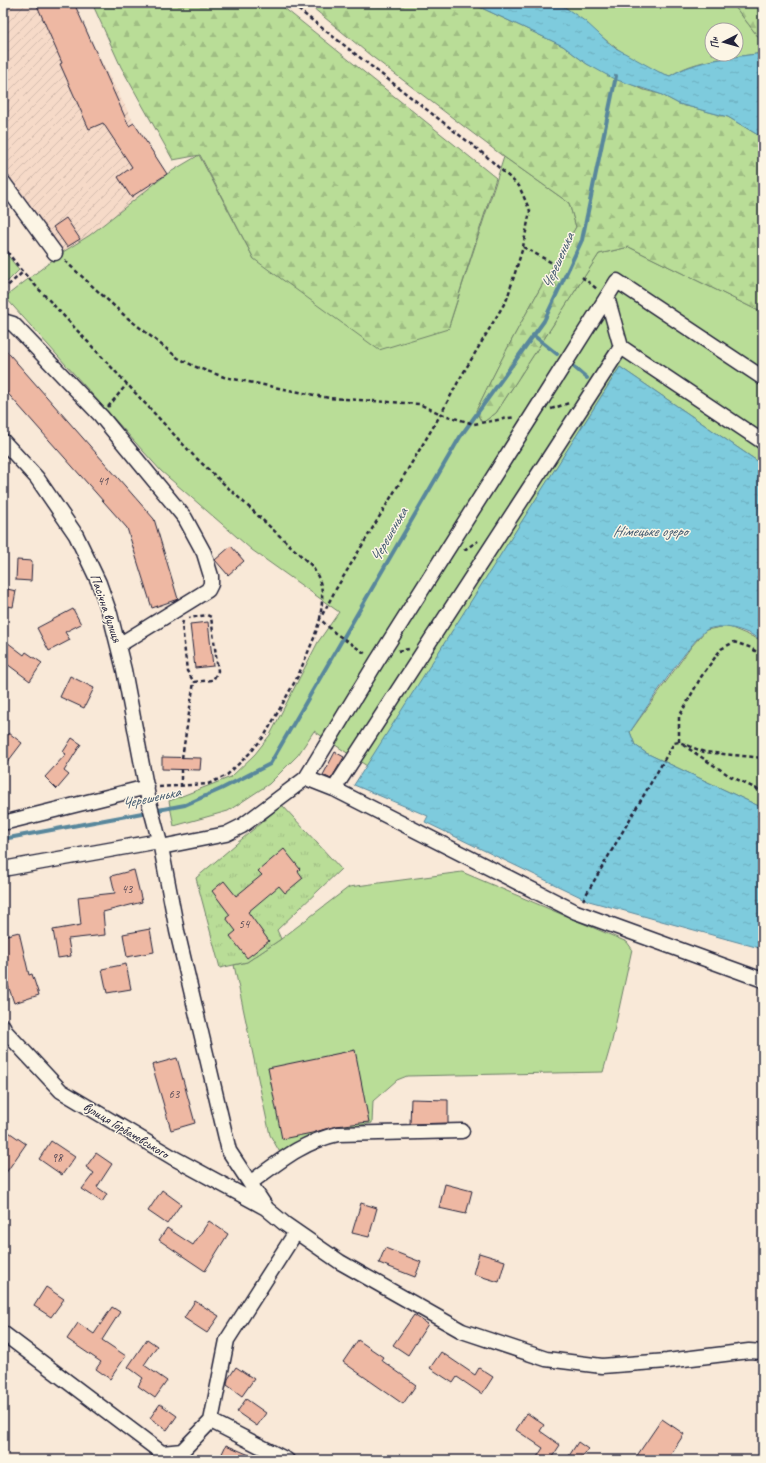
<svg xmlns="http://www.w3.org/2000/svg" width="766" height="1463" font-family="Caveat,sans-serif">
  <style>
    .industrial { fill: url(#industrial-furrows) }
    .grass { fill: #b9dd97; stroke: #6e8069; fill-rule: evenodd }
    .forest { fill: url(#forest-firs); stroke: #6e8069 }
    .park { fill: url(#park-tufts); stroke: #6e8069 }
    .water { fill: url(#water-ripples); stroke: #59879c }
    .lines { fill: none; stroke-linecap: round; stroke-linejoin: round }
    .stream { stroke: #59879c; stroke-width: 4 }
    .building { fill: #eeb8a3; stroke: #22223b }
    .minor-casing { stroke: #22223b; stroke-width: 17 }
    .path { stroke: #22223b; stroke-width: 2.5; stroke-dasharray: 4 3; stroke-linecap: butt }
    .minor { stroke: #fcf5e5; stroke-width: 14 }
    .labels { text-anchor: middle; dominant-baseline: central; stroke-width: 3; stroke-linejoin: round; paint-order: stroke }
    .number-label { font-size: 12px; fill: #554855 }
    .street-label { font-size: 14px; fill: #22223b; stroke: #fcf5e5 }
    .water-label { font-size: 15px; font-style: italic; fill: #3e556c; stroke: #fcf5e5 }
  </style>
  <defs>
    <pattern id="industrial-furrows" width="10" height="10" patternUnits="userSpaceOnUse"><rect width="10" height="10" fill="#f6dac8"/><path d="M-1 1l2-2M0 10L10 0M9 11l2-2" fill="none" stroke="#d3bbad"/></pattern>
    <pattern id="forest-firs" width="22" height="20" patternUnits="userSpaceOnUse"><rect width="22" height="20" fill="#b9dd97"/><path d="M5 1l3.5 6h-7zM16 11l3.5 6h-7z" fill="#9fbd83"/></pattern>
    <pattern id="park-tufts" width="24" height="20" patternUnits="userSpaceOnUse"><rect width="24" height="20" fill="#b9dd97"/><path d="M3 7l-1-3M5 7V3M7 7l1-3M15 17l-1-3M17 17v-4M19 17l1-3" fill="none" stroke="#9fbd83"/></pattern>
    <pattern id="water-ripples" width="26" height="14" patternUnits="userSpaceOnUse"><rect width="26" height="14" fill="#7ecbdd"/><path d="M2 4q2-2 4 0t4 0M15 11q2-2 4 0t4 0" fill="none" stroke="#6daebf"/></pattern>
  </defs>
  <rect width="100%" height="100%" fill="#f9e9d8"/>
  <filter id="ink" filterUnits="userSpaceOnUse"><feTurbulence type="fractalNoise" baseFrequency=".025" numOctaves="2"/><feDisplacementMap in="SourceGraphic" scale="8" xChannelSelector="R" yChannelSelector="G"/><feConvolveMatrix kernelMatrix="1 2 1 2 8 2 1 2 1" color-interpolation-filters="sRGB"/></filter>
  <g filter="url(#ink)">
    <!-- industrial -->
    <path class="industrial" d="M 3,3 L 74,3 L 91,42 L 134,123 L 167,174 L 90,235 L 63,252 L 3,171 Z"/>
    <!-- grass -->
    <path class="grass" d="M 559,3 L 732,3 L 763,43 L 763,53 C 732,58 697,58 670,76 C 626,63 595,29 559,3 ZM 712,30 L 736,30 L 736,54 L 712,54 Z
      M 199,155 L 254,259 L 448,329 L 504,157 L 569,203 L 576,227 C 540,287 506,348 476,411 L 482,423 L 496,413 L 599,254 L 629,247 L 763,313 L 763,465 L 620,367 L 367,766 L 314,731 L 298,755 L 269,784 L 228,811 L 174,826 L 169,801 L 231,777 L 255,754 L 270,735 L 318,642 L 339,612 L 252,550 L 161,471 L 5,297 L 63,252 L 90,235 L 167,174 Z
      M 3,249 L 19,270 L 3,286 Z
      M 727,626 L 763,641 L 763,808 L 646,753 L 635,745 L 630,732 L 691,647 L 706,630 Z
      M 462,872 L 627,942 L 632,949 L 612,1041 L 603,1072 L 407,1076 L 397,1080 L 373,1101 L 372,1123 L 323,1132 L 282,1156 L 270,1135 L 234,965 L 247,962 L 281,939 L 349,887 Z"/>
    <!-- forest -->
    <path class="forest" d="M 92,3 L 278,3 L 496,178 L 448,329 L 379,350 L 254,259 L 200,155 L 173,160 L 121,67 Z
      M 307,3 L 471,3 L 563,46 L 587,64 L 644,90 L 660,94 L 679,104 L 728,117 L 763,138 L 763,313 L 629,247 L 599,254 L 496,413 L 482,423 L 476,411 C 506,348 540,287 576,227 L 569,203 L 504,157 L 370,55 Z
      M 732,3 L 763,3 L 763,43 Z"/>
    <!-- park -->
    <path class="park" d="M 282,805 L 341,869 L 277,930 L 281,939 L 247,962 L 220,968 L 196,878 Z"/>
    <!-- water -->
    <path class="water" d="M 471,3 L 559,3 L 586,22 L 612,46 L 659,72 L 670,76 C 698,59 731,58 763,53 L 763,138 L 728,117 L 679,104 L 660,94 L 614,79 L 587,64 L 563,46 Z
      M 620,367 L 763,465 L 763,641 C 747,631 726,623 708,629 C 696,633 640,717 630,732 L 635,745 L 646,753 L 763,808 L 763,949 L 589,901 L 425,822 L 428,816 L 354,785 Z"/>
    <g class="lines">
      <!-- stream -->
      <path class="stream" d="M 533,335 L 557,354
        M 574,367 L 587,378
        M 3,839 L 185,805 L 221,789 L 270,764 L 460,437 L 544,321 L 582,240 L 616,76"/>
    </g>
    <!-- building -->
    <path class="building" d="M 36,3 L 74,3 L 129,126 L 134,123 L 167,174 L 131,197 L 118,177 L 132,167 L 103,123 L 89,129 L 60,64 L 62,63 Z
      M 66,218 L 80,239 L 67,247 L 53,227 Z
      M 3,347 L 154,519 L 178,599 L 152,608 L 127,528 L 3,388 Z
      M 231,546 L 244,561 L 228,575 L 215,560 Z
      M 17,560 L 32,561 L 31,581 L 16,580 Z
      M 3,588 L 16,591 L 13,607 L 3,605 Z
      M 73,609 L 81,624 L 65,632 L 70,640 L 49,651 L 37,628 Z
      M 208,622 L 213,666 L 195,668 L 190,624 Z
      M 3,639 L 24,655 L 26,652 L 42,663 L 30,681 L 3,661 Z
      M 70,676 L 94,688 L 84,708 L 60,697 Z
      M 9,733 L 22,743 L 3,768 L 3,740 Z
      M 72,738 L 81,744 L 64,771 L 69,775 L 57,789 L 45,777 L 66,754 L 63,752 Z
      M 335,752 L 344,757 L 331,779 L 323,775 Z
      M 162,757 L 201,758 L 200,770 L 162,769 Z
      M 284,849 L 300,869 L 298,871 L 303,878 L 285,893 L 279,886 L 248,912 L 269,941 L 247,958 L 230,936 L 236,931 L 226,918 L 230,915 L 212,891 L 224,881 L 236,896 L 262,875 L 258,871 Z
      M 134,870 L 142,902 L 103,912 L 105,935 L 68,939 L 71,956 L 58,958 L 53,930 L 81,925 L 78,897 L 115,893 L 111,876 Z
      M 150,929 L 154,952 L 127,957 L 123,934 Z
      M 19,932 L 29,975 L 32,974 L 39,995 L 14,1003 L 7,982 L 9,981 L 3,957 L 3,936 Z
      M 126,964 L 131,989 L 107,993 L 102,969 Z
      M 355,1050 L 369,1122 L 336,1126 L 312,1133 L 282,1139 L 268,1068 Z
      M 177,1058 L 195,1123 L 171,1130 L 152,1065 Z
      M 411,1099 L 448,1100 L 448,1123 L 410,1124 Z
      M 3,1128 L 26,1144 L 3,1177 Z
      M 51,1141 L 75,1157 L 62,1175 L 39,1159 Z
      M 96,1153 L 112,1164 L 97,1187 L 107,1194 L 102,1202 L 82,1189 L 94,1173 L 86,1167 Z
      M 445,1184 L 472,1191 L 466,1214 L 439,1208 Z
      M 162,1190 L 181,1204 L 167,1224 L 148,1211 Z
      M 361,1203 L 377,1208 L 369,1237 L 352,1233 Z
      M 209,1221 L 228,1234 L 205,1271 L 159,1240 L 167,1228 L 193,1245 Z
      M 385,1248 L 421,1262 L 415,1277 L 379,1263 Z
      M 479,1253 L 505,1261 L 499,1282 L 473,1274 Z
      M 46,1287 L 64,1299 L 51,1317 L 34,1306 Z
      M 195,1301 L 219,1316 L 207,1333 L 184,1318 Z
      M 112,1307 L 120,1312 L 102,1340 L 126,1356 L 110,1379 L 96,1369 L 101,1362 L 67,1339 L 78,1323 L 94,1334 Z
      M 414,1315 L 428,1324 L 408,1355 L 393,1345 Z
      M 147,1339 L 157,1346 L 144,1365 L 167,1381 L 155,1398 L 138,1386 L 143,1378 L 128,1367 Z
      M 358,1340 L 383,1357 L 381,1360 L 416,1385 L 403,1404 L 343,1362 Z
      M 441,1352 L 475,1375 L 479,1368 L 493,1377 L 482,1394 L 457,1377 L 453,1383 L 430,1368 Z
      M 236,1367 L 254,1379 L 242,1396 L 227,1385 L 228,1379 Z
      M 246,1399 L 266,1413 L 257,1426 L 237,1412 Z
      M 160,1404 L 177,1416 L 167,1430 L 150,1418 Z
      M 527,1413 L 544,1425 L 540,1431 L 560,1445 L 550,1460 L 535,1460 L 543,1448 L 516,1430 Z
      M 662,1419 L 684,1434 L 667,1460 L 634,1460 Z
      M 578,1442 L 588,1449 L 580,1460 L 574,1460 L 569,1456 Z
      M 226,1445 L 261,1460 L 219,1460 Z"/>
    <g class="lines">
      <defs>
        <path id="minor" d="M 3,182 L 55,253
          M 607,297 L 621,347 L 763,442
          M 3,321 L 13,324 L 18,329 L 101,416 L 185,518 L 204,553 L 211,576 L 211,584 L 208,590 L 119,645
          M 763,378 L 617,281 L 377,661 L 306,778 L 334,789 L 576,912 L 763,980
          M 3,441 L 37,478 L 76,535 L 99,583 L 110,614 L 124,670 L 149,802 L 161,847 L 177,931 L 229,1151 L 267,1209 L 285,1224 L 340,1262 L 462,1331 L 546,1359 L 602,1366 L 667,1361 L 749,1351 L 763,1352
          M 334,789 L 621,347
          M 3,823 L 147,787
          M 161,847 L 226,834 L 242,826 L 306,778
          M 3,869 L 159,841
          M 3,1026 L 5,1031 L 61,1091 L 172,1157 L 266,1208
          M 250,1183 C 279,1162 302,1142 338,1134 L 462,1131
          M 3,1333 L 162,1453 L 182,1451 L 211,1421 L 227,1340 L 296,1232
          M 211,1421 L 287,1460"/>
      </defs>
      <!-- minor casing -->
      <use href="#minor" class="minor-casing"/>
      <!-- path -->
      <path class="path" d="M 3,246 L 21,270 L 194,456 L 311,565 C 325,585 323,596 320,619 L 335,633 L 366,654
        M 523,247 L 556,265
        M 65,261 L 124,315 L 178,358 L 196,367 L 224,377 L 329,398 L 419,404 L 441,414 L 474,424 L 515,417
        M 582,277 L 597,289
        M 3,290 L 23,272
        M 108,407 L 127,384
        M 551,409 L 569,403
        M 464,550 L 478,541
        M 183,621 L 182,625 L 187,671 L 194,682
        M 398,651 L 409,649
        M 679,742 L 679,717 L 701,677 L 721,649 L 734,642 L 749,647 L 763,656
        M 683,745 L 730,776 L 763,792
        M 182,758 L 194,682 L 213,680 L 218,671 L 211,617 L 207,615 L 189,618
        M 181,769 L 181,787
        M 159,787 L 208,784 L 227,775 L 251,752 L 265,735 L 298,676 L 314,638 L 320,619 L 336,589 L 441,414 L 458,382 L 507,299 L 523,247 L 530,211 L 519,186 L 485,155 L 290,3
        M 583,900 L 674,743 L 679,742 L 704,752 L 763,758"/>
      <!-- minor -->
      <use href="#minor" class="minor"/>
    </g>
  </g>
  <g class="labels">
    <!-- number labels -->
    <g class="number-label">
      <text x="103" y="481">41</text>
      <text x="127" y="889">43</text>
      <text x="244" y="924">54</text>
      <text x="174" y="1094">63</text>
      <text x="57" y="1158">98</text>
    </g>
    <!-- street labels -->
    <g class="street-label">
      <text transform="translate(106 608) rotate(71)">Пасічна вулиця</text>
      <text transform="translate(126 1130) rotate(31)">вулиця Горбачевського</text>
    </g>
    <!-- water labels -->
    <g class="water-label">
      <text transform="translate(558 261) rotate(-66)">Черешенька</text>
      <text x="650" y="531">Німецьке озеро</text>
      <text transform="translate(389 535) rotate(-60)">Черешенька</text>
      <text transform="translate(151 798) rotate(-12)">Черешенька</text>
    </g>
  </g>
  <!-- margin -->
  <rect width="766" height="1463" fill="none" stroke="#fcf5e5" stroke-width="16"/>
  <rect x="8" y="8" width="750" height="1447" fill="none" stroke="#22223b" stroke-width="1.5" filter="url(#ink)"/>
  <!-- north arrow -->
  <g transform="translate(724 42) rotate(264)"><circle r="19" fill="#fcf5e5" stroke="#a5a1a1"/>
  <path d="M0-3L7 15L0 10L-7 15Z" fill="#22223b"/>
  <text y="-6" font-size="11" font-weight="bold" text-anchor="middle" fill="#22223b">Пн</text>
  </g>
</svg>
